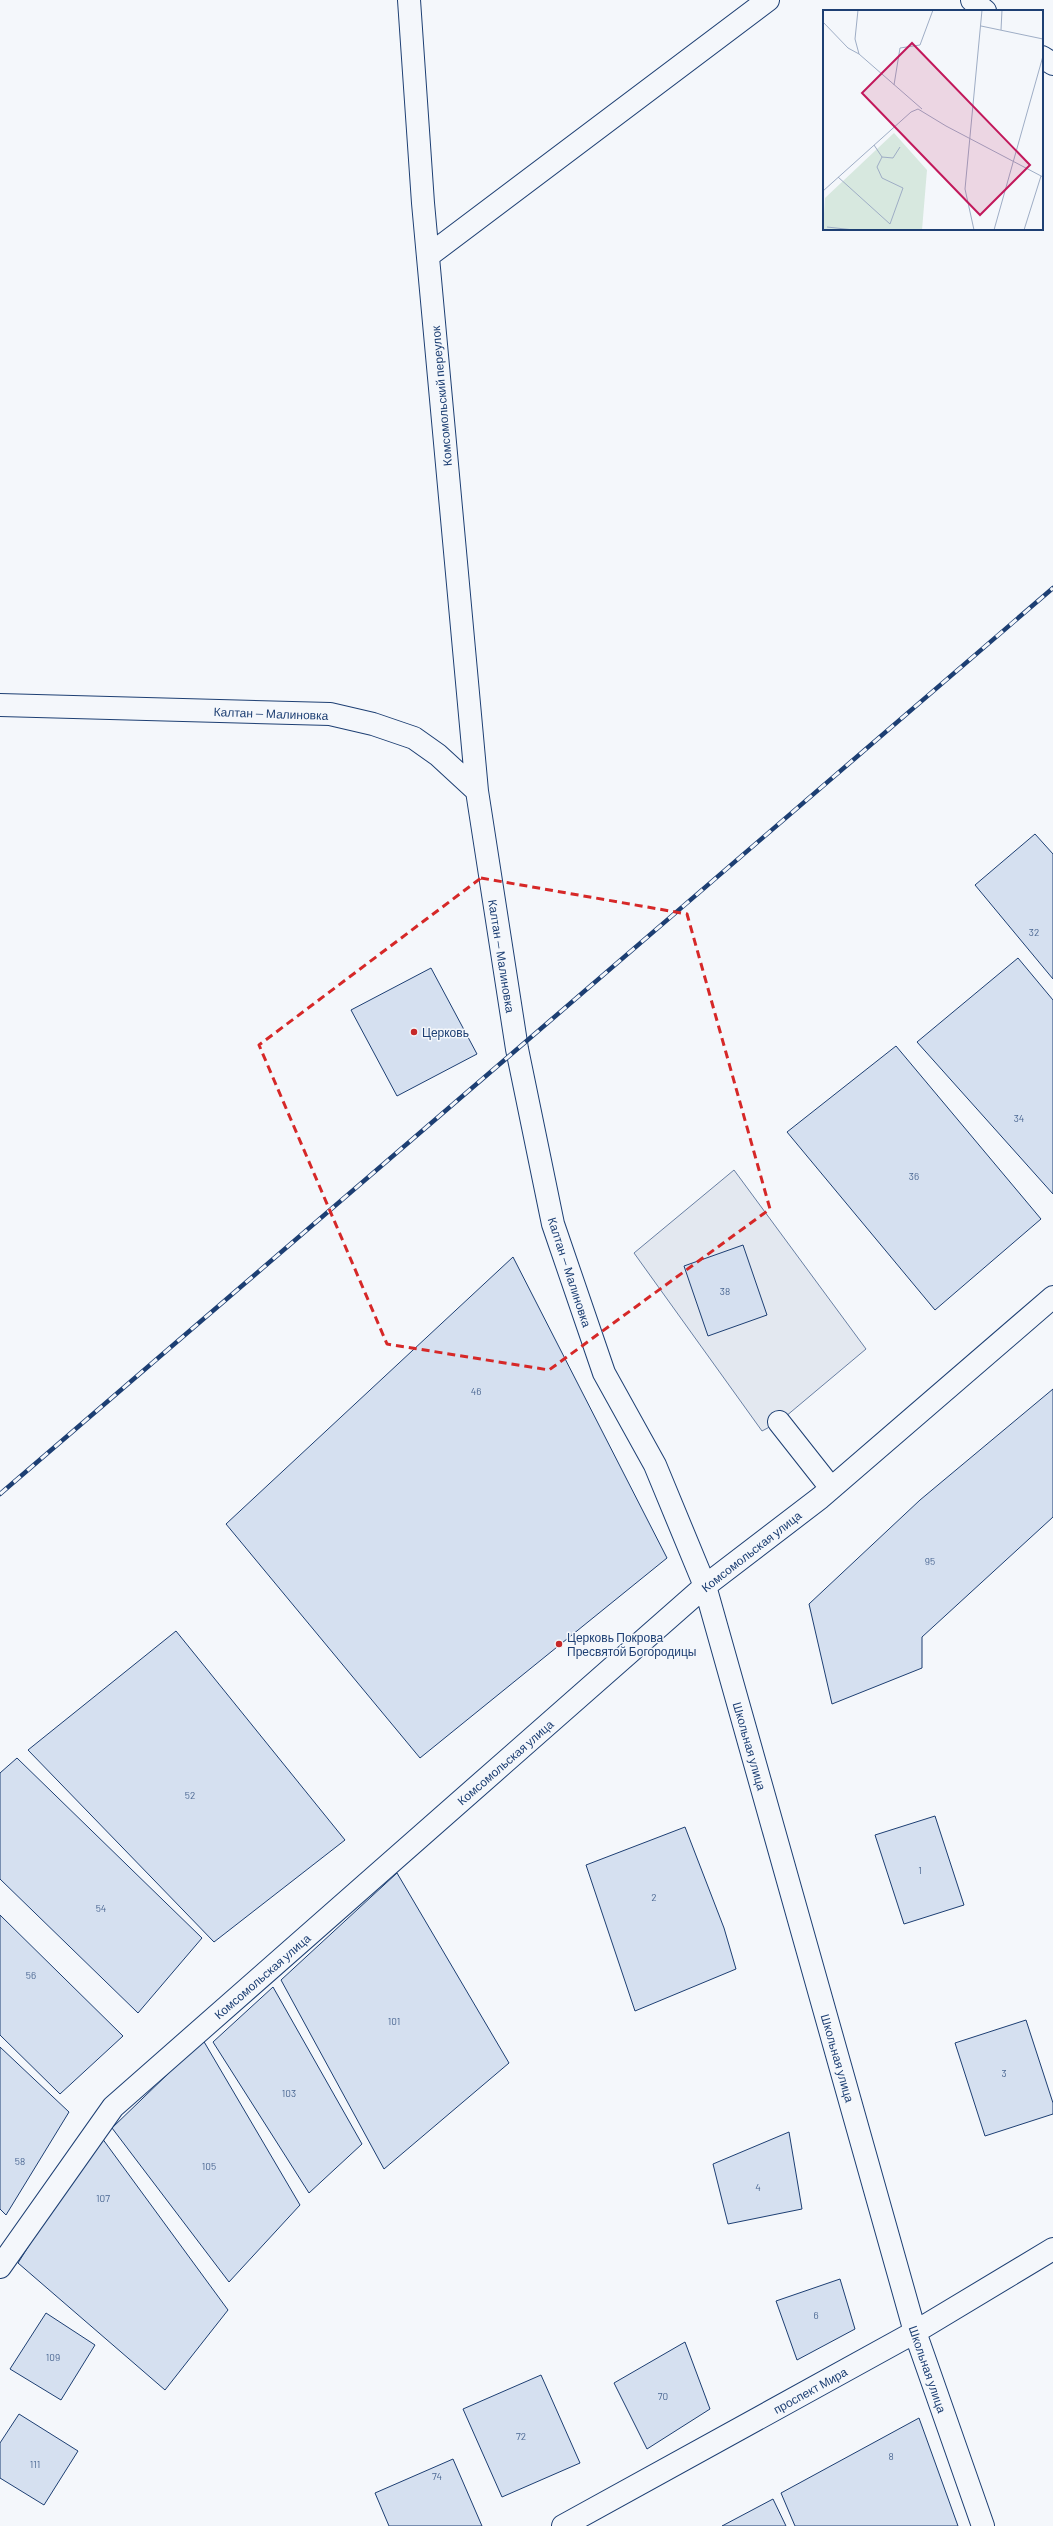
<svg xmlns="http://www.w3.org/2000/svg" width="1053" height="2526" font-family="Barlow,sans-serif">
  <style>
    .parking { fill: #e3e8f0; stroke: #687fa3 }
    .building { fill: #d5e0f0; stroke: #1d3f73 }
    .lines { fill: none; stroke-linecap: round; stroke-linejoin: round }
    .minor-casing { stroke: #1d3f73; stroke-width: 24 }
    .minor { stroke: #f4f7fb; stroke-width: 22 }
    .rail-casing { stroke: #1d3f73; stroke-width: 4.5 }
    .rail { stroke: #f4f7fb; stroke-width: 3; stroke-dasharray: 9; stroke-linecap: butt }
    .marked { fill: none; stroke: #d62828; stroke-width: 3; stroke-dasharray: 8 5; stroke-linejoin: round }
    .poi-dot { fill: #c62828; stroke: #f4f7fb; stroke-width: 1.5 }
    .labels { text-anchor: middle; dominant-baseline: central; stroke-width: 3; stroke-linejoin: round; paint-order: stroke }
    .number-label { font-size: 10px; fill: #4b6792 }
    .street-label { font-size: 12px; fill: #1d3f73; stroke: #f4f7fb }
    .poi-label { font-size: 12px; fill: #1d3f73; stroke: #f4f7fb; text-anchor: start }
    .inset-road { fill: none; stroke: #9eadc5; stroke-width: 1 }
    .view { fill: #c2185b; fill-opacity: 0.15; stroke: #c2185b; stroke-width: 2 }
    .inset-edge { fill: none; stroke: #1d3f73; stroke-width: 2 }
  </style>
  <rect width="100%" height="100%" fill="#f4f7fb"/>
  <!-- parking -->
  <path class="parking" d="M 734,1170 L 866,1349 L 779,1422 L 762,1431 L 634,1253 Z"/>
  <!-- building -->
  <path class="building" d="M 1035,834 L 1053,854 L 1053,979 L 975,885 Z
    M 1018,958 L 1053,1000 L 1053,1194 L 917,1042 Z
    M 431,968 L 477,1054 L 397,1096 L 351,1010 Z
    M 896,1046 L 1041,1219 L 935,1310 L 787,1132 Z
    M 743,1245 L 767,1315 L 708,1336 L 684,1266 Z
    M 513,1257 L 667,1558 L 420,1758 L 226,1524 Z
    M 1053,1389 L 1053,1517 L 922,1637 L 922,1668 L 832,1704 L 809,1604 L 920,1500 Z
    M 176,1631 L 345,1840 L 214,1942 L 28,1750 Z
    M 17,1758 L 202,1938 L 138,2013 L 0,1879 L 0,1773 Z
    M 935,1816 L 964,1905 L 904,1924 L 875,1835 Z
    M 685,1827 L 724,1928 L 736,1969 L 635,2011 L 586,1865 Z
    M 397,1873 L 509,2063 L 384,2169 L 281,1980 Z
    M 0,1915 L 123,2036 L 60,2094 L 0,2035 Z
    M 273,1987 L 362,2144 L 309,2193 L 213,2042 Z
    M 1026,2020 L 1053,2103 L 1053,2114 L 985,2136 L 955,2043 Z
    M 203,2040 L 300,2205 L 229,2282 L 112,2128 Z
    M 0,2047 L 69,2112 L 6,2215 L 0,2209 Z
    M 789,2132 L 802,2209 L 728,2224 L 713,2164 Z
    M 99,2134 L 228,2310 L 165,2390 L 18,2263 Z
    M 840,2279 L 855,2329 L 797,2360 L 776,2301 Z
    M 46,2313 L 95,2345 L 61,2400 L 10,2369 Z
    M 685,2342 L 710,2409 L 647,2449 L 614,2383 Z
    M 541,2375 L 580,2463 L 502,2497 L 463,2409 Z
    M 19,2414 L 78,2451 L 44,2505 L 0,2478 L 0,2443 Z
    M 919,2418 L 958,2526 L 795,2526 L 781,2493 Z
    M 453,2459 L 482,2526 L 389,2526 L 375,2493 Z
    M 773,2499 L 786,2526 L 722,2526 Z"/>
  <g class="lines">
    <defs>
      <path id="minor" d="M 409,0 L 423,203 L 477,791
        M 972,0 L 985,11
        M 1042,57 L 1053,64
        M 428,256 L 768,0
        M 0,705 L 330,714 L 373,724 L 414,738 L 438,755 L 477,791 L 517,1049 L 553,1224 L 604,1373 L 655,1465 L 705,1586 L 915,2332 L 983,2526
        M 779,1422 L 831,1488
        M 0,2267 L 113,2107 L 705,1586 L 820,1498 L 1053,1297
        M 563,2526 L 915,2332 L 1053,2249"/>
    </defs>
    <!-- minor casing -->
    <use href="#minor" class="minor-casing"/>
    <!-- minor -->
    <use href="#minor" class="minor"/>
    <defs>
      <path id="rail" d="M 0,1494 L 1053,588"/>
    </defs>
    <!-- rail casing -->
    <use href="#rail" class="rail-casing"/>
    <!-- rail -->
    <use href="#rail" class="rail"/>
  </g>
  <!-- marked area -->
  <path class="marked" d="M 481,878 L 687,914 L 770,1209 L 549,1370 L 387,1344 L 259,1045 Z"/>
  <!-- markers -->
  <g class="poi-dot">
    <circle cx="414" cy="1032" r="4"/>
    <circle cx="559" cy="1644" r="4"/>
  </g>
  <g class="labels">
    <!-- number labels -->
    <g class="number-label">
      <text x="1034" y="932">32</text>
      <text x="1019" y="1118">34</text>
      <text x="914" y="1176">36</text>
      <text x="725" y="1291">38</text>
      <text x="476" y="1391">46</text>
      <text x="930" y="1561">95</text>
      <text x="190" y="1795">52</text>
      <text x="920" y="1870">1</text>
      <text x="654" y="1897">2</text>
      <text x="101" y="1908">54</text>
      <text x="31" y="1975">56</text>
      <text x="394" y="2021">101</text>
      <text x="1004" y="2073">3</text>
      <text x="289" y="2093">103</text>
      <text x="20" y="2161">58</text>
      <text x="209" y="2166">105</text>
      <text x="758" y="2187">4</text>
      <text x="103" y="2198">107</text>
      <text x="816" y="2315">6</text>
      <text x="53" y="2357">109</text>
      <text x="663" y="2396">70</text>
      <text x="521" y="2436">72</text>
      <text x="891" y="2456">8</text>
      <text x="35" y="2464">111</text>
      <text x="437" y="2476">74</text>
    </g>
    <!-- street labels -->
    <g class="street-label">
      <text transform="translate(441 396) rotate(-95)">Комсомольский переулок</text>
      <text transform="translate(271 713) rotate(2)">Калтан — Малиновка</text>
      <text transform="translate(502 956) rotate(81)">Калтан — Малиновка</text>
      <text transform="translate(570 1272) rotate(72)">Калтан — Малиновка</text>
      <text transform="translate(751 1551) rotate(-38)">Комсомольская улица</text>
      <text transform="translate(750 1746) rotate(74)">Школьная улица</text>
      <text transform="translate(505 1762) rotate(-41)">Комсомольская улица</text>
      <text transform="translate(262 1976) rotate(-41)">Комсомольская улица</text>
      <text transform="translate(838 2058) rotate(74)">Школьная улица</text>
      <text transform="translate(928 2369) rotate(71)">Школьная улица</text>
      <text transform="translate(810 2390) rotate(-29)">проспект Мира</text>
    </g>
    <!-- poi labels -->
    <g class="poi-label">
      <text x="422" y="1032">Церковь</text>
      <text x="567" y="1637">Церковь Покрова<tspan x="567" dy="14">Пресвятой Богородицы</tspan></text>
    </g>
  </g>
  <!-- overview -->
  <g transform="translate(823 10)">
    <rect width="220" height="220" fill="#f4f7fb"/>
    <path d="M 71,123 L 104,160 L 99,220 L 0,220 L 2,188 Z" fill="#d7e8df"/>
    <path class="inset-road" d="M 35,0 L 32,29 L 36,44 L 99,99M 0,12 L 25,38 L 36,44M 158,16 L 220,29M 178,20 L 179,0M 71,75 L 77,38 L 97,35 L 110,0M 59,147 L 70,148 L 77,137M 15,167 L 67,214 L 80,178 L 59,168 L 54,157 L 59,147 L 51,135M 0,181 L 88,102 L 95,99 L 123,116 L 220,167M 4,217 L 31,220M 151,220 L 142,179 L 159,0M 171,220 L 220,46M 201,220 L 218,166"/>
    <path class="view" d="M 89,33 L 207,155 L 157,205 L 39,83 Z"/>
    <rect width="220" height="220" class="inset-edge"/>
  </g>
</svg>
